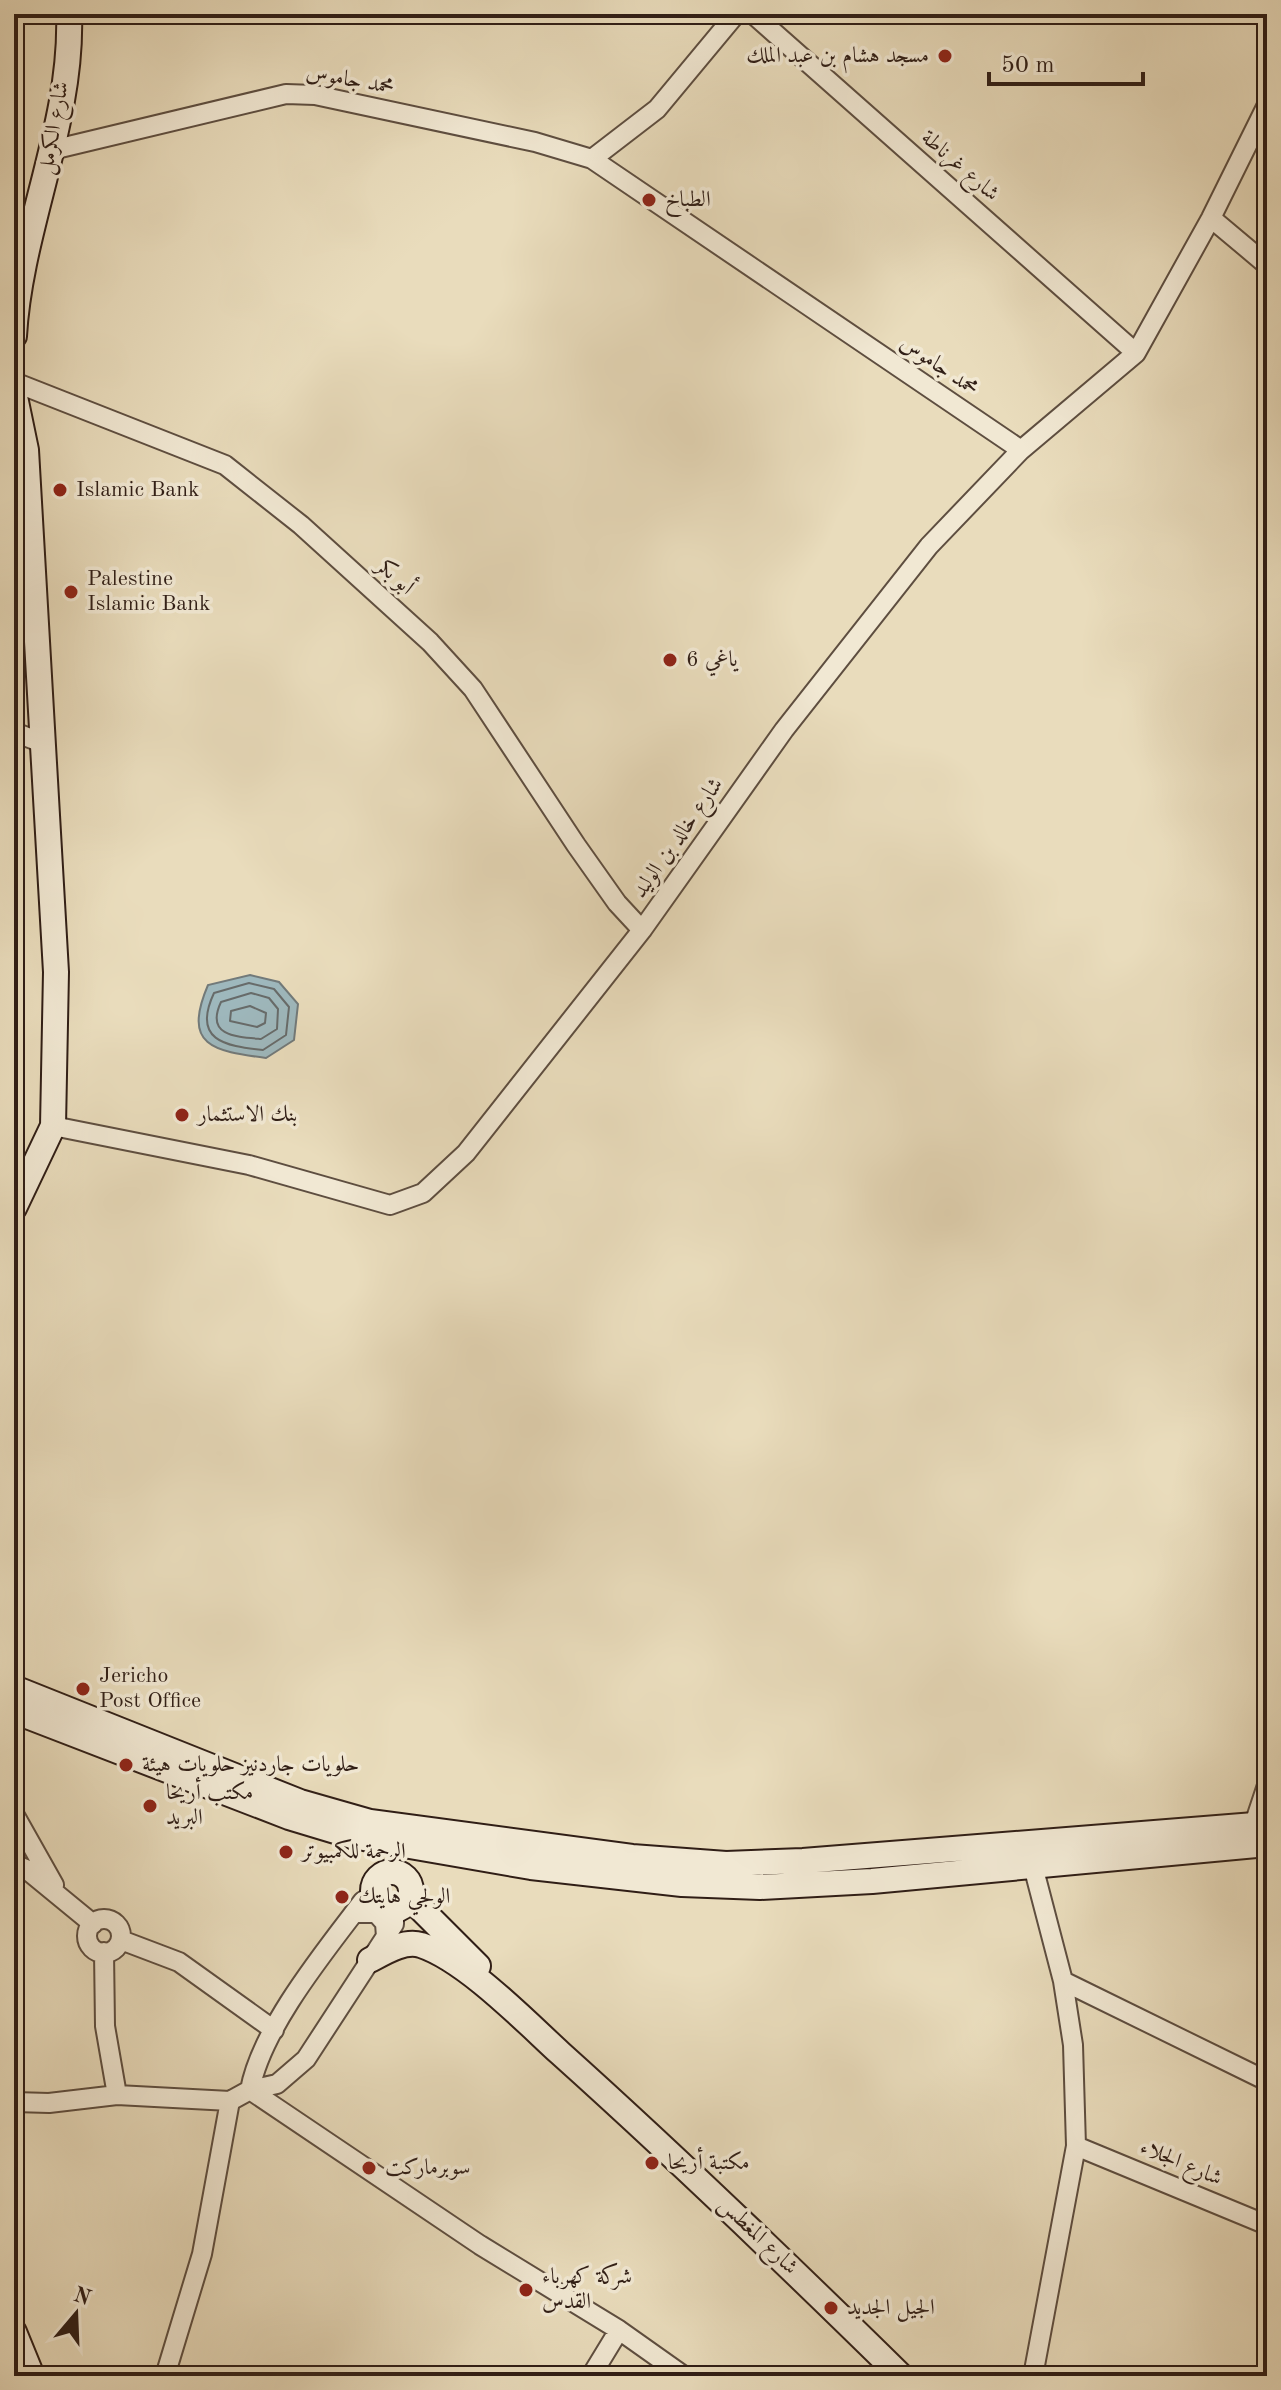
<svg xmlns="http://www.w3.org/2000/svg" width="1281" height="2390" font-family="'Old Standard TT',Amiri,serif">
  <style>
    .water { fill: #9eb8bd; stroke: #727a7a; stroke-width: 2 }
    .lines { fill: none; stroke-linecap: round; stroke-linejoin: round }
    .shore { stroke: #676b6a; stroke-width: 2 }
    .lane-casing { stroke: #5e4e40; stroke-width: 13 }
    .street-casing { stroke: #5e4e40; stroke-width: 22 }
    .secondary-casing { stroke: #301e16; stroke-width: 28 }
    .lane { stroke: #f1e8d3; stroke-width: 9 }
    .street { stroke: #f1e8d3; stroke-width: 18 }
    .secondary { stroke: #f1e8d3; stroke-width: 24 }
    .poi-dot { fill: #8f2418; stroke: #f1e8d3; stroke-width: 3 }
    .labels { text-anchor: middle; dominant-baseline: central; stroke-width: 7; stroke-linejoin: round; paint-order: stroke }
    .poi-label { font-size: 22px; fill: #301e16; stroke: #f1e8d3; text-anchor: start }
    .street-label { font-size: 22px; fill: #301e16; stroke: #f1e8d3 }
  </style>
  <rect width="100%" height="100%" fill="#e9dcbc"/>
  <filter id="stains"><feTurbulence type="fractalNoise" baseFrequency=".0025" numOctaves="4"/><feColorMatrix values="0 0 0 0 .2 0 0 0 0 .09 0 0 0 0 .02 0 0 0 .5 -.17"/></filter>
  <radialGradient id="worn" r=".72"><stop offset=".6" stop-color="#630" stop-opacity="0"/><stop offset="1" stop-color="#630" stop-opacity=".3"/></radialGradient>
  <!-- water -->
  <path class="water" d="M 250,975 L 279,982 L 298,1004 L 294,1040 L 266,1058 C 213,1051 182,1046 208,985 Z"/>
  <g class="lines">
    <!-- shore -->
    <path class="shore" d="M 249,983 L 274,989 L 289,1007 L 286,1035 L 263,1050 C 224,1046 192,1040 214,993 Z
      M 251,993 L 269,998 L 278,1009 L 277,1029 L 261,1039 C 236,1037 205,1036 221,1002 Z
      M 250,1006 L 266,1013 L 265,1023 L 257,1027 L 230,1021 L 231,1011 Z"/>
    <defs>
      <path id="lane" d="M 1250,1822 L 1267,1771"/>
      <path id="street" d="M 753,14 L 1136,353
        M 52,150 L 286,94 L 315,95 L 535,142 L 592,159 L 657,109 L 736,14
        M 592,159 L 1021,450
        M 1211,218 L 1267,265
        M 14,382 L 225,465 L 301,525 L 430,642 L 473,689 L 576,845 L 617,903 L 642,930
        M 14,732 L 40,742
        M 53,1126 L 249,1165 L 390,1205 L 423,1193 L 466,1153 L 642,930 L 784,730 L 929,546 L 1021,450 L 1136,353 L 1211,218 L 1267,105
        M 14,1814 L 54,1885
        M 14,1864 L 26,1869 L 93,1924
        M 1033,1866 L 1063,1981 L 1073,2045 L 1076,2146 L 1033,2376
        M 354,1913 L 376,1913 L 385,1923 L 386,1937
        M87 1936a17 17 0 1 1 34 0a17 17 0 1 1-34 0Z
        M 121,1940 L 179,1962 L 274,2030
        M 104,1952 L 105,2026 L 117,2095
        M 1063,1981 L 1267,2081
        M 250,2090 L 480,2245 L 619,2330 L 591,2376
        M 250,2090 C 261,2029 325,1951 363,1901 L 374,1896
        M 14,2102 L 49,2103 L 117,2095 L 230,2101 L 250,2090 L 277,2084 L 306,2059 L 394,1924 L 394,1910
        M 1076,2146 L 1267,2225
        M 619,2330 L 684,2376
        M 165,2376 L 202,2254 L 230,2101"/>
      <path id="secondary" d="M 14,336 C 20,229 73,123 69,14
        M 14,392 L 26,450 L 56,972 L 53,1126 L 14,1208
        M 14,1688 L 300,1802 L 370,1822 L 632,1857 L 726,1864 L 803,1861 L 1267,1824
        M 14,1711 L 289,1817 L 352,1836 L 531,1867 L 682,1884 L 760,1887 L 872,1881 L 1267,1844
        M373 1891a19 19 0 1 1 38 0a19 19 0 1 1-38 0Z
        M 410,1898 L 478,1966
        M 370,1960 C 385,1952 404,1940 421,1945 C 466,1960 525,2021 560,2053 C 677,2158 789,2266 901,2376
        M 14,2332 L 32,2376"/>
    </defs>
    <!-- lane casing -->
    <use href="#lane" class="lane-casing"/>
    <!-- street casing -->
    <use href="#street" class="street-casing"/>
    <!-- secondary casing -->
    <use href="#secondary" class="secondary-casing"/>
    <!-- lane -->
    <use href="#lane" class="lane"/>
    <!-- street -->
    <use href="#street" class="street"/>
    <!-- secondary -->
    <use href="#secondary" class="secondary"/>
  </g>
  <!-- markers -->
  <g class="poi-dot">
    <circle cx="945" cy="56" r="8"/>
    <circle cx="649" cy="200" r="8"/>
    <circle cx="60" cy="490" r="8"/>
    <circle cx="71" cy="592" r="8"/>
    <circle cx="670" cy="660" r="8"/>
    <circle cx="182" cy="1115" r="8"/>
    <circle cx="83" cy="1689" r="8"/>
    <circle cx="126" cy="1765" r="8"/>
    <circle cx="150" cy="1806" r="8"/>
    <circle cx="286" cy="1852" r="8"/>
    <circle cx="342" cy="1897" r="8"/>
    <circle cx="652" cy="2163" r="8"/>
    <circle cx="369" cy="2168" r="8"/>
    <circle cx="526" cy="2290" r="8"/>
    <circle cx="831" cy="2308" r="8"/>
  </g>
  <g class="labels">
    <!-- poi labels -->
    <g class="poi-label">
      <text x="929" y="56" text-anchor="end">مسجد هشام بن عبد الملك</text>
      <text x="665" y="200">الطباخ</text>
      <text x="76" y="490">Islamic Bank</text>
      <text x="87" y="579">Palestine<tspan x="87" dy="25">Islamic Bank</tspan></text>
      <text x="686" y="660">ياغي 6</text>
      <text x="198" y="1115">بنك الاستثمار</text>
      <text x="99" y="1676">Jericho<tspan x="99" dy="25">Post Office</tspan></text>
      <text x="142" y="1765">حلويات جاردنيز حلويات هيئة</text>
      <text x="166" y="1793">مكتب أريحا<tspan x="166" dy="25">البريد</tspan></text>
      <text x="302" y="1852">الرحمة للكمبيوتر</text>
      <text x="358" y="1897">الولجي هايتك</text>
      <text x="668" y="2163">مكتبة أريحا</text>
      <text x="385" y="2168">سوبرماركت</text>
      <text x="542" y="2277">شركة كهرباء<tspan x="542" dy="25">القدس</tspan></text>
      <text x="847" y="2308">الجيل الجديد</text>
    </g>
    <!-- street labels -->
    <g class="street-label">
      <text transform="translate(350 80) rotate(10)">محمد جاموس</text>
      <text transform="translate(54 128) rotate(-80)">شارع الكرمل</text>
      <text transform="translate(960 166) rotate(41)">شارع غرناطة</text>
      <text transform="translate(939 366) rotate(34)">محمد جاموس</text>
      <text transform="translate(395 577) rotate(42)">أبو بكر</text>
      <text transform="translate(678 838) rotate(-55)">شارع خالد بن الوليد</text>
      <text transform="translate(1181 2163) rotate(23)">شارع الجلاء</text>
      <text transform="translate(758 2236) rotate(44)">شارع المغطس</text>
    </g>
  </g>
  <!-- margin -->
  <rect width="1281" height="2390" fill="none" stroke="#e9dcbc" stroke-width="48"/>
  <rect x="16" y="16" width="1249" height="2358" fill="none" stroke="#301e16" stroke-width="4"/>
  <rect x="24" y="24" width="1233" height="2342" fill="none" stroke="#301e16" stroke-width="2"/>
  <!-- north arrow -->
  <g transform="translate(76 2314) rotate(19)" stroke="#f1e8d3" stroke-width="6" paint-order="stroke">
  <path d="M0-6L14 30L0 20L-14 30Z" fill="#301e16"/>
  <text y="-12" font-size="22" font-weight="bold" text-anchor="middle" fill="#301e16">N</text>
  </g>
  <!-- scale -->
  <path d="M989 72v12h154v-12" fill="none" stroke="#301e16" stroke-width="4"/>
  <text x="1001" y="72" font-size="24" fill="#301e16" stroke="#f1e8d3" stroke-width="6" paint-order="stroke">50 m</text>
  <rect width="100%" height="100%" filter="url(#stains)"/>
  <rect width="100%" height="100%" fill="url(#worn)"/>
</svg>
